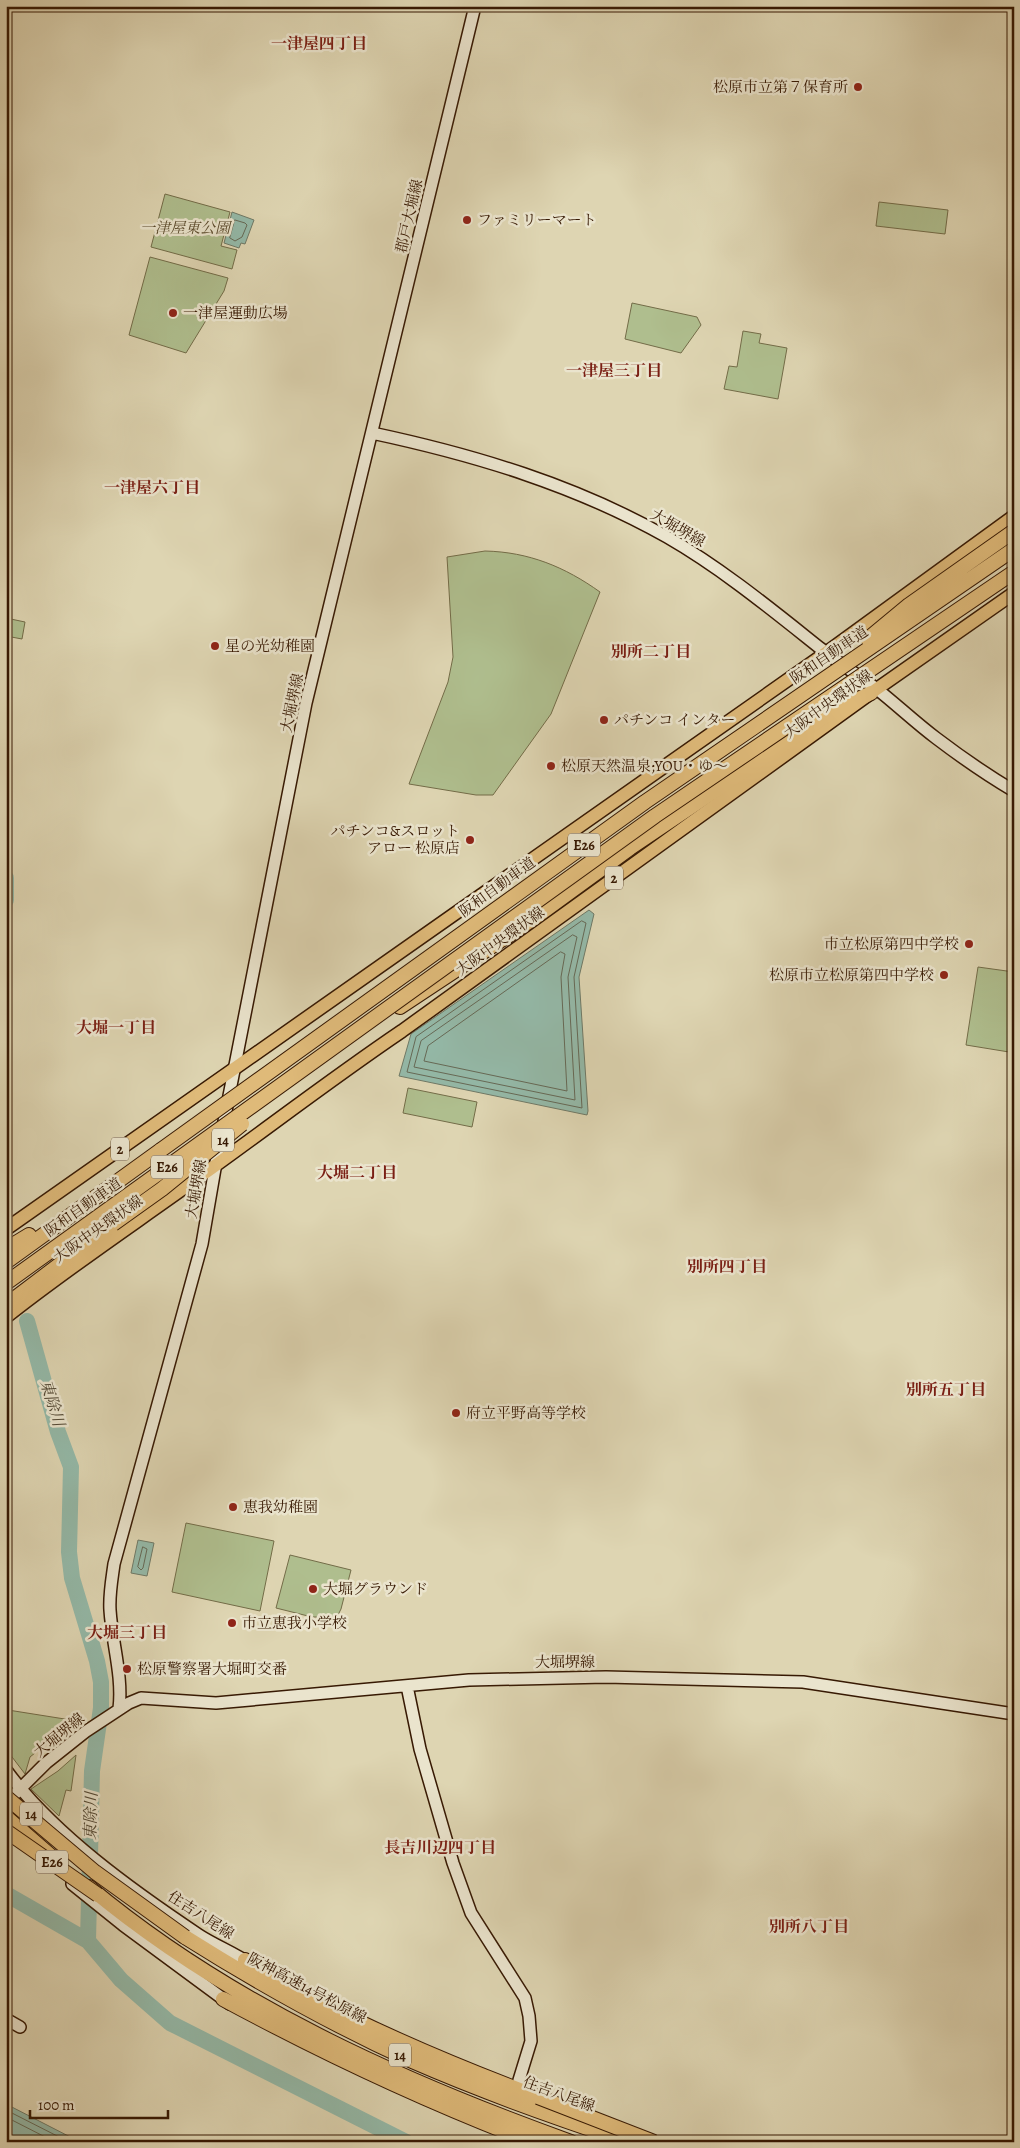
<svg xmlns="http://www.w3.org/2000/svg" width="1020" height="2148" font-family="Alegreya,'Noto Serif JP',serif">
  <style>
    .green { fill: #afbe8e; stroke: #736c48 }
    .water { fill: #94b9a8; stroke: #6f7966 }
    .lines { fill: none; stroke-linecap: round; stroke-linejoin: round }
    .shore { stroke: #666956; stroke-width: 1 }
    .river { stroke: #94b9a8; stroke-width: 16 }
    .secondary-casing { stroke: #371903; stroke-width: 14 }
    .primary-casing { stroke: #371903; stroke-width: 15 }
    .highway-casing { stroke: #371903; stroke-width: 16 }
    .secondary { stroke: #eae4cd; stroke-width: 11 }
    .primary { stroke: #dfba79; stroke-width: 12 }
    .highway { stroke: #dfba79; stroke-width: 14 }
    .highway-bridge-casing { stroke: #371903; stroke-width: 16; stroke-linecap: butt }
    .highway-bridge { stroke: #dfba79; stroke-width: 14 }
    .poi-dot { fill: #8f2418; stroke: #eae4cd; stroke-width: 2 }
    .labels { text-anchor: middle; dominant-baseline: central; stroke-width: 5; stroke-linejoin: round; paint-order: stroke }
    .shield { fill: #eae4cd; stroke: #6d5640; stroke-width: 1 }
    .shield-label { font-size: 14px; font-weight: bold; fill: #371903 }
    .poi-label { font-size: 15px; fill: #371903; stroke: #eae4cd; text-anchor: start }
    .street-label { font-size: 15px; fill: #371903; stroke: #eae4cd }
    .park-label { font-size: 15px; font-style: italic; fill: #5b4b2d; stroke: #eae4cd }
    .neighbourhood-label { font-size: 16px; font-weight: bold; fill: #7a1f14; stroke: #eae4cd }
    .water-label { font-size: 16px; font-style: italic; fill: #534935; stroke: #eae4cd }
  </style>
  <rect width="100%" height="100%" fill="#ded5b2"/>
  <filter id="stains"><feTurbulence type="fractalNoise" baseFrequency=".004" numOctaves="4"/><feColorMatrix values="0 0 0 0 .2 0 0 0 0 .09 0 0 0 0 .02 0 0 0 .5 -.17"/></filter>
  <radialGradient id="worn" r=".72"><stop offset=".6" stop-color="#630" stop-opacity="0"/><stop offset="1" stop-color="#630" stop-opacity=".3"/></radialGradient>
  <!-- green -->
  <path class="green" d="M 165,194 L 230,212 L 221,246 L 237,250 L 232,269 L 151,247 Z
    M 879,202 L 948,210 L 945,234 L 876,226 Z
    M 150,257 L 228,278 L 224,291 L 186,353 L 129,335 Z
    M 632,303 L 697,317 L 701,325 L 681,353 L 625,339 Z
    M 743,331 L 761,334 L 759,343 L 787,348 L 778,399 L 724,389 L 729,366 L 737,367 Z
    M 485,551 C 529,552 565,567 600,592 L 551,714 L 493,795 L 476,795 L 409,784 L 448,682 L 453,657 L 447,557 Z
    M 6,618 L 25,622 L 22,639 L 6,636 Z
    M 978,967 L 1014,972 L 1014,1023 L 1009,1052 L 966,1045 Z
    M 408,1088 L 477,1102 L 472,1127 L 403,1113 Z
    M 186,1523 L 274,1541 L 260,1611 L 172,1592 Z
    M 290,1555 L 351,1570 L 341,1609 L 337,1617 L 312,1617 L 276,1608 Z
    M 8,1710 L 71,1720 L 68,1733 L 56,1736 L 30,1757 L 25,1774 L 6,1749 L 6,1711 Z
    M 76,1755 L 71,1791 L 66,1790 L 59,1816 L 31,1789 L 58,1771 Z"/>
  <!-- water -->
  <path class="water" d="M 232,212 L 254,220 L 245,244 L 241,243 L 239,248 L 224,243 Z
    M 589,910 L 594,914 L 579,977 L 588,1111 L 587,1115 L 399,1076 L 411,1034 Z
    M 138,1540 L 154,1543 L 147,1576 L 131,1573 Z
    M 6,2104 L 80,2142 L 6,2142 Z"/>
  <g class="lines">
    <!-- shore -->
    <path class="shore" d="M 235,220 L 245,223 L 247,225 L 242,237 L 235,241 L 230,238 Z
      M 582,921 L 586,923 L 574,977 L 582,1108 L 407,1072 L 416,1037 Z
      M 573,935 L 577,937 L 568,977 L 575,1100 L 414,1067 L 421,1041 Z
      M 561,952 L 565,954 L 561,977 L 567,1091 L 424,1061 L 428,1046 Z
      M 143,1547 L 147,1549 L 143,1568 L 141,1570 L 138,1567 Z
      M 6,2110 L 69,2142
      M 6,2117 L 55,2142"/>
    <!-- river -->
    <path class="river" d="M 6,878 L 6,900
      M 27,1321 L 58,1432 L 71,1467 L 69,1552 L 72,1578 L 97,1661 L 101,1682 L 101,1708 L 92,1771 L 88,1941
      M 6,1894 L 88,1941 L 121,1980 L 170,2023 L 406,2142"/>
    <defs>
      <path id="secondary" d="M 372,433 C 475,455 575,485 667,537 C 721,568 771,609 820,648 C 838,663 859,675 878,690 C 897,705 916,723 936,738 C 961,757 987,775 1014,791
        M 407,1686 L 420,1749 L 453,1863 L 471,1913 L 525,1998 L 529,2016 L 531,2041 L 519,2080
        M 119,1709 C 123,1676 112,1643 110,1610 C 109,1594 112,1579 114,1564 L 202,1244 L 217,1157 L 306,703 L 475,6
        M 6,1770 C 53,1834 133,1891 199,1935 C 216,1946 235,1953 252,1965
        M 6,1803 L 46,1763 L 85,1732 L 129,1703 L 141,1698 L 216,1703 L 469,1680 L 606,1677 L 803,1682 L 1014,1714
        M 72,1884 L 123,1925 L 230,2004
        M 6,2019 L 20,2027"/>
      <path id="primary" d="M 6,1229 L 826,653 L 1014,516
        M 6,1317 C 69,1267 137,1222 202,1175 C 269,1127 334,1077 402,1031 L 871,693 L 1014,593"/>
      <path id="highway" d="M 400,1007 L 530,921 L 630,848 L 833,711 L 871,693
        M 6,1249 L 29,1235
        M 6,1262 L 161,1150
        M 6,1305 L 113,1224
        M 6,1817 L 51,1856
        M 89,1887 C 229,2004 401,2081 571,2142
        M 185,1937 C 258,1983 333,2025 412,2061 C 483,2092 556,2118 629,2142
        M 245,1960 C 279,1979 314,1999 349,2017 C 411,2047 474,2073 538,2097
        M 223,1999 C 323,2053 425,2101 532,2142"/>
    </defs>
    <!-- secondary casing -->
    <use href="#secondary" class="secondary-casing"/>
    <!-- primary casing -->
    <use href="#primary" class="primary-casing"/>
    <!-- highway casing -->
    <use href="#highway" class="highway-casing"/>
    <!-- secondary -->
    <use href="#secondary" class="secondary"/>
    <!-- primary -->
    <use href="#primary" class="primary"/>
    <!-- highway -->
    <use href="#highway" class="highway"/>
    <defs>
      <path id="highway-bridge" d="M 868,639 L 909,605 L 1014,531
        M 161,1150 L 645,802 L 1014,549
        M 113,1224 L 162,1189 L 242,1124
        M 6,1283 L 655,816 L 1014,572
        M 6,1797 L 95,1872 L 185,1937
        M 6,1831 L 98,1895
        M 538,2097 L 654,2142"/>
    </defs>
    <!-- highway-bridge casing -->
    <use href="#highway-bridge" class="highway-bridge-casing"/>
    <!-- highway-bridge -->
    <use href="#highway-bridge" class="highway-bridge"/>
  </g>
  <!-- markers -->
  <g class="poi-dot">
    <circle cx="858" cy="87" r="5"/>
    <circle cx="467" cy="220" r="5"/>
    <circle cx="173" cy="313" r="5"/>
    <circle cx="215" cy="646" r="5"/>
    <circle cx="604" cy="720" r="5"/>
    <circle cx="551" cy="766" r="5"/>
    <circle cx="470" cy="840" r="5"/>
    <circle cx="969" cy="944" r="5"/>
    <circle cx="944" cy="975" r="5"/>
    <circle cx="456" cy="1413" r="5"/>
    <circle cx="233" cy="1507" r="5"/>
    <circle cx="313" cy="1589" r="5"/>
    <circle cx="232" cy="1623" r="5"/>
    <circle cx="127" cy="1669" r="5"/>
  </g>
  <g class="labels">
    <!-- shield labels -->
    <g class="shield">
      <rect x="568" y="833.5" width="32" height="23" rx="4"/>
      <rect x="605" y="866.5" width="18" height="23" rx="4"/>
      <rect x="212" y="1128.5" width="22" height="23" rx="4"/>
      <rect x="111" y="1137.5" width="18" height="23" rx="4"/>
      <rect x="151" y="1155.5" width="32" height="23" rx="4"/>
      <rect x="20" y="1802.5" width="22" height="23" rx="4"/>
      <rect x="36" y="1850.5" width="32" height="23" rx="4"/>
      <rect x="389" y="2043.5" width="22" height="23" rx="4"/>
    </g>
    <g class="shield-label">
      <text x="584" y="845">E26</text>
      <text x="614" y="878">2</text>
      <text x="223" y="1140">14</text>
      <text x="120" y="1149">2</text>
      <text x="167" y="1167">E26</text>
      <text x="31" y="1814">14</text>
      <text x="52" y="1862">E26</text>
      <text x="400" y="2055">14</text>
    </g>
    <!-- poi labels -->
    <g class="poi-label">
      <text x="848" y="87" text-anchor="end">松原市立第７保育所</text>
      <text x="477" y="220">ファミリーマート</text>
      <text x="183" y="313">一津屋運動広場</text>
      <text x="225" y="646">星の光幼稚園</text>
      <text x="614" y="720">パチンコ インター</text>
      <text x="561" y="766">松原天然温泉;YOU・ゆ〜</text>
      <text x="460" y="831" text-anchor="end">パチンコ&amp;スロット<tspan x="460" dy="17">アロー 松原店</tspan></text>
      <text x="959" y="944" text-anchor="end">市立松原第四中学校</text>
      <text x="934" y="975" text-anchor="end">松原市立松原第四中学校</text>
      <text x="466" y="1413">府立平野高等学校</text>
      <text x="243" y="1507">恵我幼稚園</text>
      <text x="323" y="1589">大堀グラウンド</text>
      <text x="242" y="1623">市立恵我小学校</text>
      <text x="137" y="1669">松原警察署大堀町交番</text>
    </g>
    <!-- street labels -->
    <g class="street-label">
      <text transform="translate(409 216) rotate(-77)">郡戸大堀線</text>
      <text transform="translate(678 528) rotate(30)">大堀堺線</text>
      <text transform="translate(829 655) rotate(-34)">阪和自動車道</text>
      <text transform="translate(292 703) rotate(-78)">大堀堺線</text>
      <text transform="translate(828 704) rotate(-36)">大阪中央環状線</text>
      <text transform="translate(497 887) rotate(-36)">阪和自動車道</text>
      <text transform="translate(500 941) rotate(-36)">大阪中央環状線</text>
      <text transform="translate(196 1189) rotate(-80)">大堀堺線</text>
      <text transform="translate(83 1207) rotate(-35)">阪和自動車道</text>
      <text transform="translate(98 1229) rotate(-35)">大阪中央環状線</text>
      <text x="565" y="1662">大堀堺線</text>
      <text transform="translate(59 1735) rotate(-39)">大堀堺線</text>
      <text transform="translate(201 1915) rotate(33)">住吉八尾線</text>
      <text transform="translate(307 1988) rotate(28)">阪神高速14号松原線</text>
      <text transform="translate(559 2094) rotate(20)">住吉八尾線</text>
    </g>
    <!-- park labels -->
    <g class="park-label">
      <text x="185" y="228">一津屋東公園</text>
    </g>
    <!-- neighbourhood labels -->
    <g class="neighbourhood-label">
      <text x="319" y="44">一津屋四丁目</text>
      <text x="614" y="371">一津屋三丁目</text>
      <text x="152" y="488">一津屋六丁目</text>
      <text x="651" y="652">別所二丁目</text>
      <text x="116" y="1028">大堀一丁目</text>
      <text x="357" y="1173">大堀二丁目</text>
      <text x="727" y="1267">別所四丁目</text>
      <text x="946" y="1390">別所五丁目</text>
      <text x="127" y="1633">大堀三丁目</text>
      <text x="440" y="1848">長吉川辺四丁目</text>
      <text x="809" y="1927">別所八丁目</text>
    </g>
    <!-- water labels -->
    <g class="water-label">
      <text transform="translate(52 1403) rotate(73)">東除川</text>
      <text transform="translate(91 1816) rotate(-88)">東除川</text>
    </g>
  </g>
  <!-- margin -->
  <rect width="1020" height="2148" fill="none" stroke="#ded5b2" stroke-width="25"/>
  <rect x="8" y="8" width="1005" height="2133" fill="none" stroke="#371903" stroke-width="2.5"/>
  <rect x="12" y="12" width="995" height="2123" fill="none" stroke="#371903"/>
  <!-- scale -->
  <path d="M30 2110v8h138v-8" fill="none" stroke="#371903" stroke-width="2.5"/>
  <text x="38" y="2110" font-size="15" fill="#371903" stroke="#eae4cd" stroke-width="4" paint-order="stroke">100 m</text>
  <rect width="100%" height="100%" filter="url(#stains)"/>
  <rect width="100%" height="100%" fill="url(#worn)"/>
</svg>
